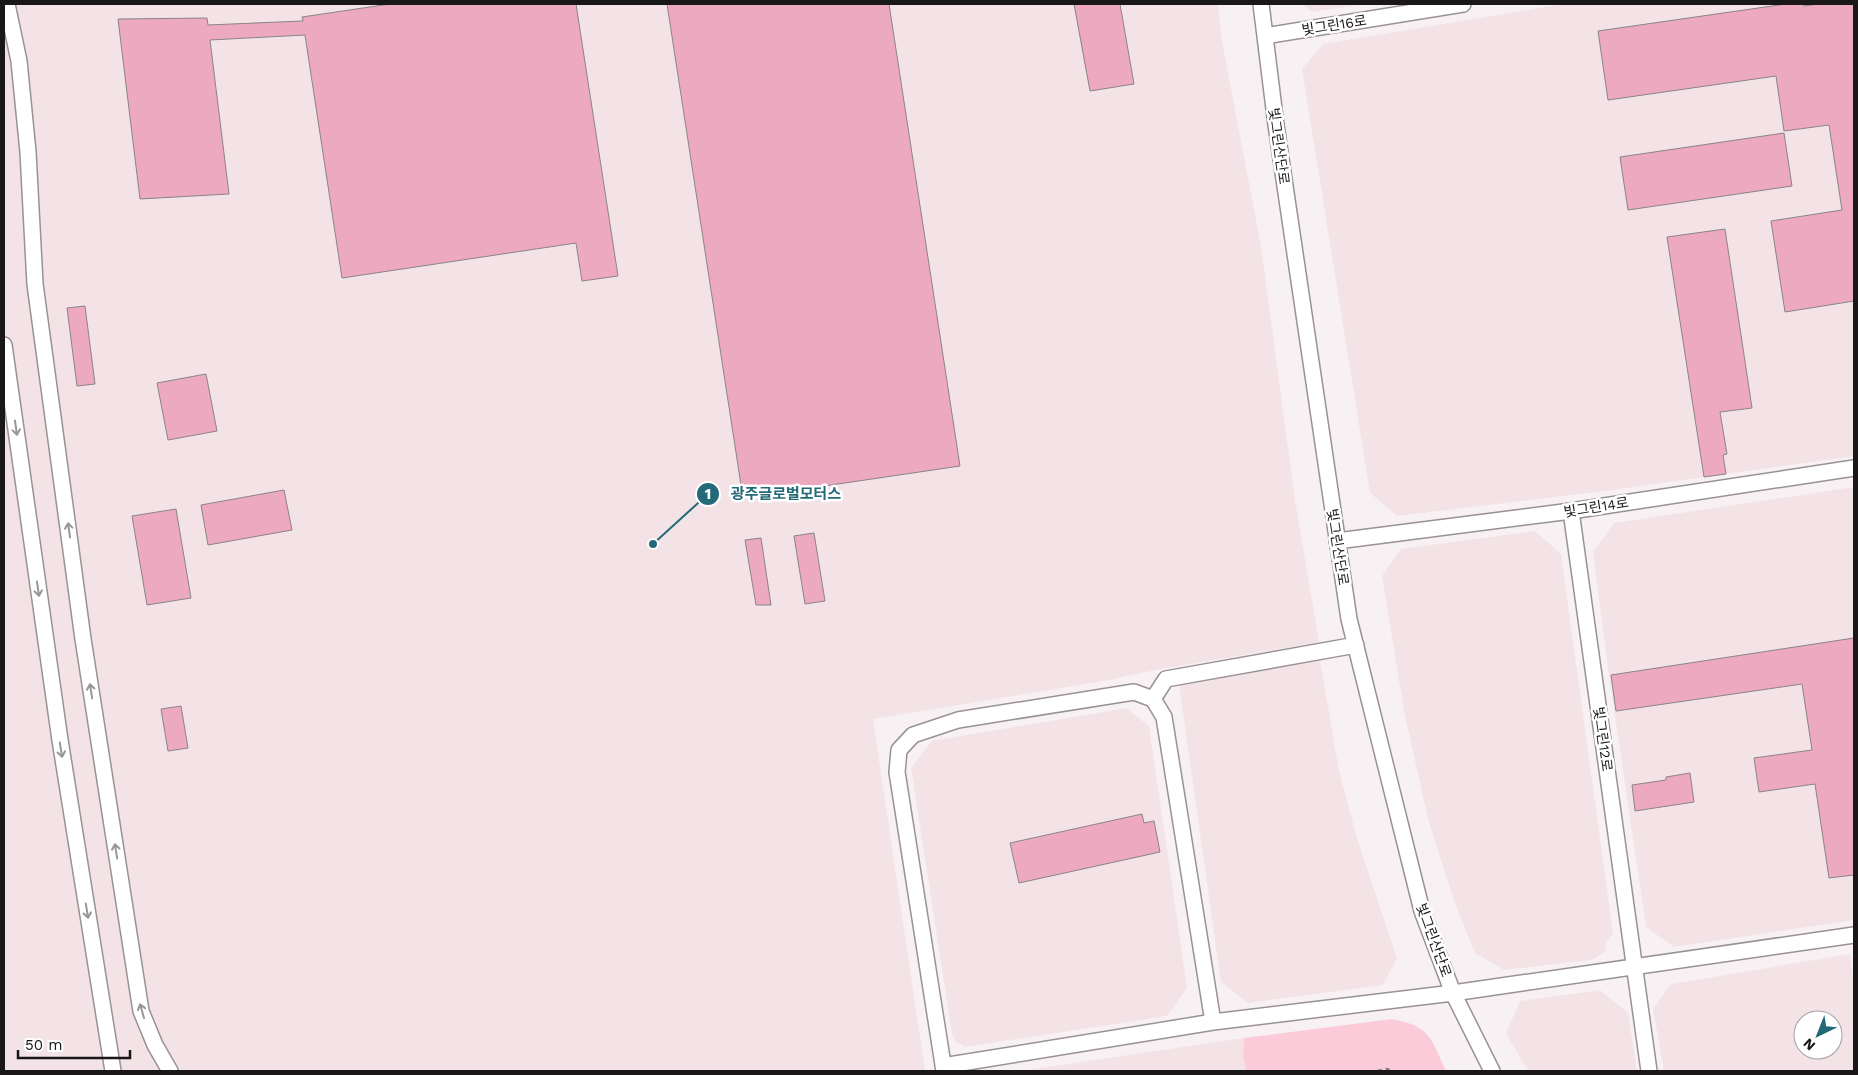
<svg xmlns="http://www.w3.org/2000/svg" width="1858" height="1075" font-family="'Work Sans','Noto Sans KR',sans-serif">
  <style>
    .built { fill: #f3e3e7; fill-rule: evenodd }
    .green { fill: #fccbda }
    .building { fill: #eca9bf; stroke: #8a8486 }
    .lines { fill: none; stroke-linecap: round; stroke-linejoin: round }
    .minor-casing { stroke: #999294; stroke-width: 18 }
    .path { stroke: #7f7b7c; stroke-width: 2.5; stroke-dasharray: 4 4; stroke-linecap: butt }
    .minor { stroke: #fff; stroke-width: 15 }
    .oneway { stroke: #989797 }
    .labels { text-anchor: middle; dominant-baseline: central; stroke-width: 5; stroke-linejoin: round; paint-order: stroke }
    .street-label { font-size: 14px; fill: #191717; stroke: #fff }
    .leader { fill: none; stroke: #236978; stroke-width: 2 }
    .callout-dot { fill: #236978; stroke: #fff; stroke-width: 2 }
    .mark-label { font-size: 15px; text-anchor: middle; font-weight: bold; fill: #fff }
    .callout-label { font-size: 15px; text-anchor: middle; font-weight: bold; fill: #236978; stroke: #fff; stroke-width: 5; stroke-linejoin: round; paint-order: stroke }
  </style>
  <rect width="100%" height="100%" fill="#f8f1f3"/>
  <!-- built -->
  <path class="built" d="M 4,4 L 1218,4 L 1222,41 L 1261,246 L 1295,500 L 1319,642 L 1156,670 L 1098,682 L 873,719 L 925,1071 L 4,1071 Z
    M 1302,4 L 1364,4 L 1312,12 Z
    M 1563,4 L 1854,4 L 1854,456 L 1612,490 L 1397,516 L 1370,493 L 1302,69 L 1323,44 Z
    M 1854,487 L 1854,920 L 1674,947 L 1646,927 L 1609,675 L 1593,552 L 1614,523 Z
    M 1535,531 L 1561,554 L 1613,933 L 1606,943 L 1606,950 L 1596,958 L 1589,960 L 1504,970 L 1475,953 L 1454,901 L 1428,819 L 1404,711 L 1382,576 L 1401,549 Z
    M 1320,659 L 1339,771 L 1357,838 L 1397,958 L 1383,985 L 1248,1003 L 1221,982 L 1179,684 Z
    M 1126,708 L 1149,726 L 1187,988 L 1167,1016 L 965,1047 L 955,1041 L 952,1034 L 911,768 L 932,741 Z
    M 1850,954 L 1854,983 L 1854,1071 L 1664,1071 L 1653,1009 L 1671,984 ZM 1803,1020 L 1833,1020 L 1833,1050 L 1803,1050 Z
    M 1600,990 L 1628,1013 L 1637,1071 L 1528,1071 L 1506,1033 L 1520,1001 Z
    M 1244,1038 L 1243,1056 L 1246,1071 L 1019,1071 Z"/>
  <!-- green -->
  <path class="green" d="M 1392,1019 C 1431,1026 1431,1039 1446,1071 L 1246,1071 L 1243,1056 L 1244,1038 Z"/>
  <!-- building -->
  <path class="building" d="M 390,4 L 576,4 L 618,276 L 582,281 L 576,243 L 342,278 L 305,35 L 210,40 L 229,194 L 140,199 L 118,19 L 207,18 L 208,25 L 303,21 L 302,17 Z
    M 667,4 L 889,4 L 960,466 L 743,498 Z
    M 1074,4 L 1120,4 L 1134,84 L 1090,91 Z
    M 1786,4 L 1803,4 L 1804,6 L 1819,4 L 1854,4 L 1854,301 L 1785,312 L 1771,221 L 1842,210 L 1829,125 L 1784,131 L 1776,76 L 1608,100 L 1598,31 Z
    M 1784,133 L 1792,186 L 1628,210 L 1620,157 Z
    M 1725,229 L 1752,408 L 1720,412 L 1727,454 L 1723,455 L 1726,474 L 1704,477 L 1667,237 Z
    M 85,306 L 95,384 L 77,386 L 67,308 Z
    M 206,374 L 217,431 L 168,440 L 157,383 Z
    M 284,490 L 292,530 L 208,545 L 201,505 Z
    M 176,509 L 191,598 L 147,605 L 132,516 Z
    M 814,533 L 825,601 L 805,604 L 794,536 Z
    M 761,538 L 771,605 L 756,605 L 745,540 Z
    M 1854,638 L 1854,875 L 1829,878 L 1815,784 L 1759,792 L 1754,758 L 1812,750 L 1802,684 L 1616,711 L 1611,675 Z
    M 181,706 L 188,748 L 168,751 L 161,709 Z
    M 1690,773 L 1694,802 L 1635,811 L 1632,785 L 1666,780 L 1666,777 Z
    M 1142,814 L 1144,823 L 1154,821 L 1160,852 L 1019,883 L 1010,843 Z"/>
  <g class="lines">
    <defs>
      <path id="minor" d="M 7,4 L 19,61 L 28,152 L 35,284 L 83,639 L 141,1011 L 155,1045 L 170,1071
        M 1261,4 L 1276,125 L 1349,619 L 1422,911 L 1453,993 L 1492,1071
        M 1265,36 L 1463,4
        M 4,345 L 60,740 L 113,1071
        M 1571,511 L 1649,1071
        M 1337,541 L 1571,511 L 1854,468
        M 1153,699 L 1166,679 L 1356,645
        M 943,1066 L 1213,1022 L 1453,993 L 1854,935
        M 944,1071 L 897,772 L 899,750 L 913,735 L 958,720 L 1134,692 L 1153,699 L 1164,717 L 1213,1022"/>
    </defs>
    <!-- minor casing -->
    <use href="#minor" class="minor-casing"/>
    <!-- path -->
    <path class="path" d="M 1378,1071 L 1386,1069 L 1393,1071"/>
    <!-- minor -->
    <use href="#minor" class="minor"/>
  </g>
  <!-- one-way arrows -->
  <defs><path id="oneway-shaft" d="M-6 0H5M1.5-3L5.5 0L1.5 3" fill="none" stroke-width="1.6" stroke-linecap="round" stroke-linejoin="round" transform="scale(1.25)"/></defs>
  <g class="oneway">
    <use href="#oneway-shaft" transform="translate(16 428) rotate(82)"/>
    <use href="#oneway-shaft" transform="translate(69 530) rotate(-98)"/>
    <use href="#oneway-shaft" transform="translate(38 589) rotate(82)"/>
    <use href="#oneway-shaft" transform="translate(91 691) rotate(-99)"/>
    <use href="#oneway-shaft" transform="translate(61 750) rotate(81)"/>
    <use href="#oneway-shaft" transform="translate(116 851) rotate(-99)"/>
    <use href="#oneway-shaft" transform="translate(87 911) rotate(81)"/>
    <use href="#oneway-shaft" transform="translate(142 1011) rotate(-106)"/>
  </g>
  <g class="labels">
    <!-- street labels -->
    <g class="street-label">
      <text transform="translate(1334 25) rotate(-9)">빛그린16로</text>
      <text transform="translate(1279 146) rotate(82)">빛그린산단로</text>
      <text transform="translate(1596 507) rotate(-9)">빛그린14로</text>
      <text transform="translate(1338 547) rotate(81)">빛그린산단로</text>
      <text transform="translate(1603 739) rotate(82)">빛그린12로</text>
      <text transform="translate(1434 940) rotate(70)">빛그린산단로</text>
    </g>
  </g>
  <!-- callouts -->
  <path class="leader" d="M653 544L708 494"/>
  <g class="callout-dot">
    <circle cx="653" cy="544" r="5"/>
    <circle cx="708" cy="494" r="12"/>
  </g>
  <g class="mark-label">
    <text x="708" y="499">1</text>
  </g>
  <g class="callout-label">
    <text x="786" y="499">광주글로벌모터스</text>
  </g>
  <!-- border -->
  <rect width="1858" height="1075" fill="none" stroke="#191717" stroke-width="10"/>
  <!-- north arrow -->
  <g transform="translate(1818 1035) rotate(223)"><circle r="24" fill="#ffffff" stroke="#a3a2a2"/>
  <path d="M0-4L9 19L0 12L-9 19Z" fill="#236978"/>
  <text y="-8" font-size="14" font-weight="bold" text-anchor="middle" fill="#191717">N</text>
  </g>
  <!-- scale -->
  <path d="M18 1050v8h112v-8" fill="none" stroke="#191717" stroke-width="2.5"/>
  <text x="25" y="1050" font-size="15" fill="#191717" stroke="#ffffff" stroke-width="4" paint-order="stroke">50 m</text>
</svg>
